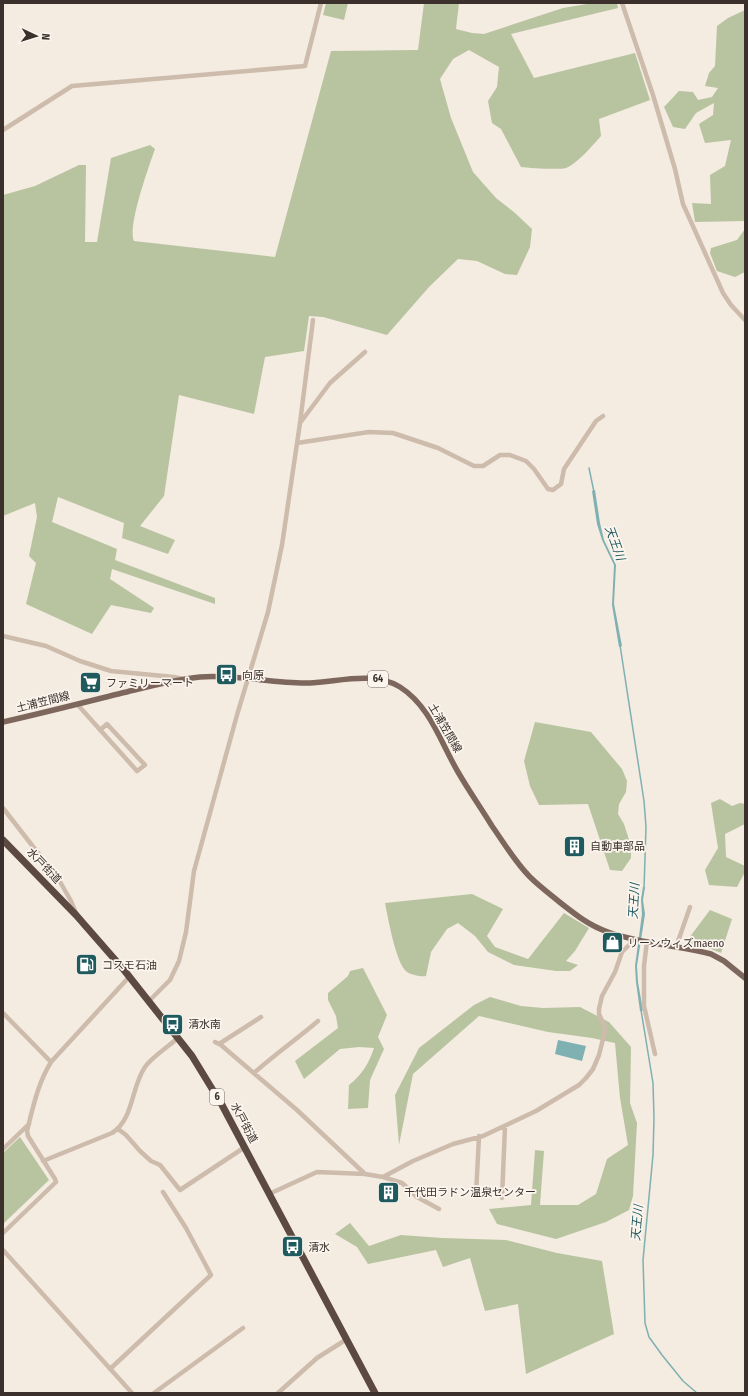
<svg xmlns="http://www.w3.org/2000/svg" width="748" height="1396" font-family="'Fira Sans Condensed','Noto Sans JP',sans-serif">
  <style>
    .green { fill: #b8c4a0 }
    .water { fill: #7fb0b2 }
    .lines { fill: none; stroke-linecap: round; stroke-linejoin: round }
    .stream { stroke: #7fb0b2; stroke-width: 1.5 }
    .minor { stroke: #cdbbac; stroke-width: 4.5 }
    .major { stroke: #7d675c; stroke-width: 5.5 }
    .highway { stroke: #5c4a42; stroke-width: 7 }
    .labels { text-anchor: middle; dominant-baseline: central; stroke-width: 3.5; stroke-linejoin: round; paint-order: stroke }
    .shield { fill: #fbf5ee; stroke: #756b66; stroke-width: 1 }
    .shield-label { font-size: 10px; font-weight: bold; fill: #3b302b }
    .poi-label { font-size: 11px; fill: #3b302b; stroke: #fbf5ee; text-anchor: start }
    .street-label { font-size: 11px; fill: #3b302b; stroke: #fbf5ee }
    .water-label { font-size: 12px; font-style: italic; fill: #1f5a5e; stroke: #fbf5ee }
  </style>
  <rect width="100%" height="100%" fill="#f4ebe1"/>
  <!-- green -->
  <path class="green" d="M 326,3 L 348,3 L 344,20 L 323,15 Z
    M 424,3 L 459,3 L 456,29 L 472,33 L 484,34 L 563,8 L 593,3 L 617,3 L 618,8 L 511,34 L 534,78 L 635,53 L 650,100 L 599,119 L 601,136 C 593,145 577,164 566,168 C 559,170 529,168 521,167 L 501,129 L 492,123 L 488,101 L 497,87 L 499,67 L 469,50 L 453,59 L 440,79 L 451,118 L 473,172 L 496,198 L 515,213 L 532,229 L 530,247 L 517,275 L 505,274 L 477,261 L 458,259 L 429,287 L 387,335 L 323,317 L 309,316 L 304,351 L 265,357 L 254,414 L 179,395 L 164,496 L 140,526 L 175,540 L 168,554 L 122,538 L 124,523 L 58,497 L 52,522 L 117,549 L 115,560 L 215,598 L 215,604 L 112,569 L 110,579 L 154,608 L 151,613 L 111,605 L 92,634 L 26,604 L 36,563 L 29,556 L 37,517 L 35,503 L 3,516 L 3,195 L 35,186 L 79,165 L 86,165 L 85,242 L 97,242 L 111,158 L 150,145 L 155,149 C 149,166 127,227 134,241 L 275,257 L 331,51 L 418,50 Z
    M 745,10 L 745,221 L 695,222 L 692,203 L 711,204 L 710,175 L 725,166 L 731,140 L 705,143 L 699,124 L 713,115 L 714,103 L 696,113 L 685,129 L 673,127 L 664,107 L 679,91 L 693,92 L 698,100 L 712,97 L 718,88 L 705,86 L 709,73 L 715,66 L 717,26 L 728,18 Z
    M 745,229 L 745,272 L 735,277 L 717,271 L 710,253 L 711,248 L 737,240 Z
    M 535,722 L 591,732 L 622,769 L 627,781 L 626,792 L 619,804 L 618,814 L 624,824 L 631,846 L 631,858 L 622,871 L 610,870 L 588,804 L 539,805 L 530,786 L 524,761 Z
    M 720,799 L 732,806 L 740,803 L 745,804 L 745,824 L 725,834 L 726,857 L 745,866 L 745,872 L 737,887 L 709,885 L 705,870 L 718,848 L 711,803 Z
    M 472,894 L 503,909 L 487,936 L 495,947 L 528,959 L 564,913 L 589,928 L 575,951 L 566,961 L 578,965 L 570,971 L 556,971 L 514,965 L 488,952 L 475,936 L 458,923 L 447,929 L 431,952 L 426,976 C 421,977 412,975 407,972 C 396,964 388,918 385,903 Z
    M 710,910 L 732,919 L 721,953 L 706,947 L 686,942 Z
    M 363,968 L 387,1015 L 378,1037 L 384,1049 L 370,1080 L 368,1108 L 348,1109 L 349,1085 C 362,1075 369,1063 374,1048 L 359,1047 L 340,1049 L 304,1079 L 295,1061 L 338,1028 L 336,1016 L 328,1000 L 328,993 L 348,976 L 350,971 Z
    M 490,997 L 521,1006 L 543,1008 L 580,1007 L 609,1022 L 631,1047 L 630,1103 L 637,1123 L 633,1196 L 629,1210 L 606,1222 L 556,1239 L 497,1224 L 489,1209 L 531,1205 L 535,1150 L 544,1151 L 540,1205 L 578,1205 L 596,1194 L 607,1159 L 628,1145 L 620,1098 L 615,1043 L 592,1038 L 548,1032 L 479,1016 L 413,1074 L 399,1145 L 395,1095 L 419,1048 L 474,1005 Z
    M 20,1137 L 49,1180 L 3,1224 L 3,1153 Z
    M 350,1223 L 369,1246 L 401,1235 L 442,1238 L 506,1240 L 557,1253 L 602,1261 L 614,1334 L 526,1374 L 518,1304 L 485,1311 L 470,1258 L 443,1267 L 436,1250 L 368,1264 L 357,1247 L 335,1234 Z"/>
  <!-- water -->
  <path class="water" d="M 595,490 L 600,523 L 604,540 L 616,565 L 614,604 L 622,646 L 619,647 L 612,605 L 614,565 L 602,540 L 597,524 L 592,491 Z
    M 643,887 L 645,887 L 643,900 L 645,914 L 637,966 L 638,982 L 643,1011 L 640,1011 L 636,982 L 635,966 L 642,914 L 641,899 Z
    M 558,1040 L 586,1046 L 582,1061 L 555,1054 Z"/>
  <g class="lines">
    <!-- stream -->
    <path class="stream" d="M 589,468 L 594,492
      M 620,645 L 644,801 L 646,827 L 644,889
      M 641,1010 L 653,1083 L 654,1118 L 653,1155 L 643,1260 L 645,1323 L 649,1337 L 662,1355 L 683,1381 L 697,1393"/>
    <!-- minor -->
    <path class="minor" d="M 622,3 L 653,95 L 675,169 L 683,204 L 723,293 L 731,305 L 745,320
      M 3,130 L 72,86 L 305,66 L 321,3
      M 300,423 L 330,383 L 365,352
      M 297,443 L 369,432 L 393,433 L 438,448 L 474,466 L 483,466 L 500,455 L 510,455 L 526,461 L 534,469 L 548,489 L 553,490 L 561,484 L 564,469 L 596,421 L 603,416
      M 3,636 L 46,646 L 80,661 L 111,671 L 174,677 L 183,679
      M 77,704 L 137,771 L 145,765 L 107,724 L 100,730
      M 3,808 L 59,880 L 71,901 L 76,913
      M 647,941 L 644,966 L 644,1006 L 655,1054
      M 676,947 L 690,907
      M 149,1001 L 170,980 L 179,961 L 186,932 L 194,871 L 237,715 L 268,612 L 282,545 L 300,423 L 313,320
      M 3,1013 L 51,1062
      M 215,1042 L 221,1045 L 297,1110 L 365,1174
      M 219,1044 L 261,1017
      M 254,1073 C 274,1055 297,1039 318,1021
      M 118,1129 L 126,1135 L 140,1151 L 151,1161 L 160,1165 L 180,1190 L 245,1147
      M 3,1149 L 29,1124
      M 43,1161 L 112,1133 C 134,1119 131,1087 145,1067 C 152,1057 169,1046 178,1038
      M 383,1177 L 402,1183 L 417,1197 L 439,1209
      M 269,1194 L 317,1172 L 365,1174 L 383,1177 L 413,1161 L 453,1144 L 483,1136 L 536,1111 L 579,1085 L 586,1078 L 593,1069 L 599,1055 L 605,1031 L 604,1025 L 599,1014 L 599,1009 L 602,996 L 615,972 L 622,952 L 630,944 L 631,938
      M 476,1195 L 479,1136
      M 502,1198 L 505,1126
      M 3,1233 L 56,1182 L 55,1179 L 28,1136 L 27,1131 C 33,1107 38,1083 51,1062 L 130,976
      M 3,1250 L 132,1393
      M 110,1369 L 211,1275 L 186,1228 L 163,1192
      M 154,1393 L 243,1328
      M 278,1393 L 317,1358 L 347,1339"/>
    <!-- major -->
    <path class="major" d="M 3,722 C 43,713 82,703 122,693 C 147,687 173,680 200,677 C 235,674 270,683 305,683 C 335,683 372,670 400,687 C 430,706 441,743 458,772 C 469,791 481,808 492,826 C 504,843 515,862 530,877 C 539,886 551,895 562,904 C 576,915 590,926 608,932 C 641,944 677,945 711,954 L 724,961 L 745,978"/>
    <!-- highway -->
    <path class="highway" d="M 3,840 L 76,915 L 124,970 L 192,1056 L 222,1105 L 375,1393"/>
  </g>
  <!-- icons -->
  <defs>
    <symbol id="bus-square" viewBox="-11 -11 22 22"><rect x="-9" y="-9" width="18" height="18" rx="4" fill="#1f5a5e" stroke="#fbf5ee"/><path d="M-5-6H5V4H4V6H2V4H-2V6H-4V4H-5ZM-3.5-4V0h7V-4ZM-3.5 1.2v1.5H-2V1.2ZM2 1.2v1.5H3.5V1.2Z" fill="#fff"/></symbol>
    <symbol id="supermarket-square" viewBox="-11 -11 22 22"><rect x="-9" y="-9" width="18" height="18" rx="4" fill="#1f5a5e" stroke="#fbf5ee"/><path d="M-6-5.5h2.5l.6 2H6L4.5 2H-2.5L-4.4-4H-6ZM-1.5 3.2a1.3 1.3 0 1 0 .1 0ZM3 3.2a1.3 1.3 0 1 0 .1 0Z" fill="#fff"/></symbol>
    <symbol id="building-square" viewBox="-11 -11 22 22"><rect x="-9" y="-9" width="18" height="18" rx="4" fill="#1f5a5e" stroke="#fbf5ee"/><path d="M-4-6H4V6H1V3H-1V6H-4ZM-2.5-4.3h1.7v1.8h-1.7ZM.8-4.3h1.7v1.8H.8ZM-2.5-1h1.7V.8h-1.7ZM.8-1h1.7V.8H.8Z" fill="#fff"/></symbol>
    <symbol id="shop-square" viewBox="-11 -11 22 22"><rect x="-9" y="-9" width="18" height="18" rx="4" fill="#1f5a5e" stroke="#fbf5ee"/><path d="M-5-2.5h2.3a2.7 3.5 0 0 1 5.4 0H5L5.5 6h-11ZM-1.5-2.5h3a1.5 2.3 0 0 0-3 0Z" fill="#fff"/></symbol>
    <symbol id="fuel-square" viewBox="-11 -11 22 22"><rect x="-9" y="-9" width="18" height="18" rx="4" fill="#1f5a5e" stroke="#fbf5ee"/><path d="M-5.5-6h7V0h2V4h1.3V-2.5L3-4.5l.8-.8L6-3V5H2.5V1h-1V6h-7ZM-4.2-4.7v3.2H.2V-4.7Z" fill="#fff"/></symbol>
  </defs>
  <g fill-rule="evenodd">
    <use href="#bus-square" x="214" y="662" width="25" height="25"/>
    <use href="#supermarket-square" x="78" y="670" width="25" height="25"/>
    <use href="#building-square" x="562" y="834" width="25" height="25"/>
    <use href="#shop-square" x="600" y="930" width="25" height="25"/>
    <use href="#fuel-square" x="74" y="952" width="25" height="25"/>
    <use href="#bus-square" x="160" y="1012" width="25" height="25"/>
    <use href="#building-square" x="376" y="1180" width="25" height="25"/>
    <use href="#bus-square" x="280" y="1234" width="25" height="25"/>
  </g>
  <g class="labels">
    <!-- shield labels -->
    <g class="shield">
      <rect x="368" y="671" width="20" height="16" rx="3"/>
      <rect x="210" y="1089" width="14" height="16" rx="3"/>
    </g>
    <g class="shield-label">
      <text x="378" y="679">64</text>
      <text x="217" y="1097">6</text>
    </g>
    <!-- poi labels -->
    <g class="poi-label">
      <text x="242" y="675">向原</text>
      <text x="106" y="683">ファミリーマート</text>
      <text x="590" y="846">自動車部品</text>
      <text x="628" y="943">リーンウィズmaeno</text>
      <text x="102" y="965">コスモ石油</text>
      <text x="188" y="1024">清水南</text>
      <text x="404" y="1192">千代田ラドン温泉センター</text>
      <text x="308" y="1247">清水</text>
    </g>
    <!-- street labels -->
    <g class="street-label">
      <text transform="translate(43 702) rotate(-14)">土浦笠間線</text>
      <text transform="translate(445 728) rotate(60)">土浦笠間線</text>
      <text transform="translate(44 866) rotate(46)">水戸街道</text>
      <text transform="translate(244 1123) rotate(62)">水戸街道</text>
    </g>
    <!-- water labels -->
    <g class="water-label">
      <text transform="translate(615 543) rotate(70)">天王川</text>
      <text transform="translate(634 901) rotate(-87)">天王川</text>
      <text transform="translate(637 1223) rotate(-85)">天王川</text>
    </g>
  </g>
  <!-- border -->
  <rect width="748" height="1396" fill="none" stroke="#3b302b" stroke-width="8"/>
  <!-- north arrow -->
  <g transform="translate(36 36) rotate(94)" stroke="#fbf5ee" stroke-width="3" paint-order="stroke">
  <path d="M0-3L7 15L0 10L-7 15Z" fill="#3b302b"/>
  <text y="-6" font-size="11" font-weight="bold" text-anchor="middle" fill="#3b302b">N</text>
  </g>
</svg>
